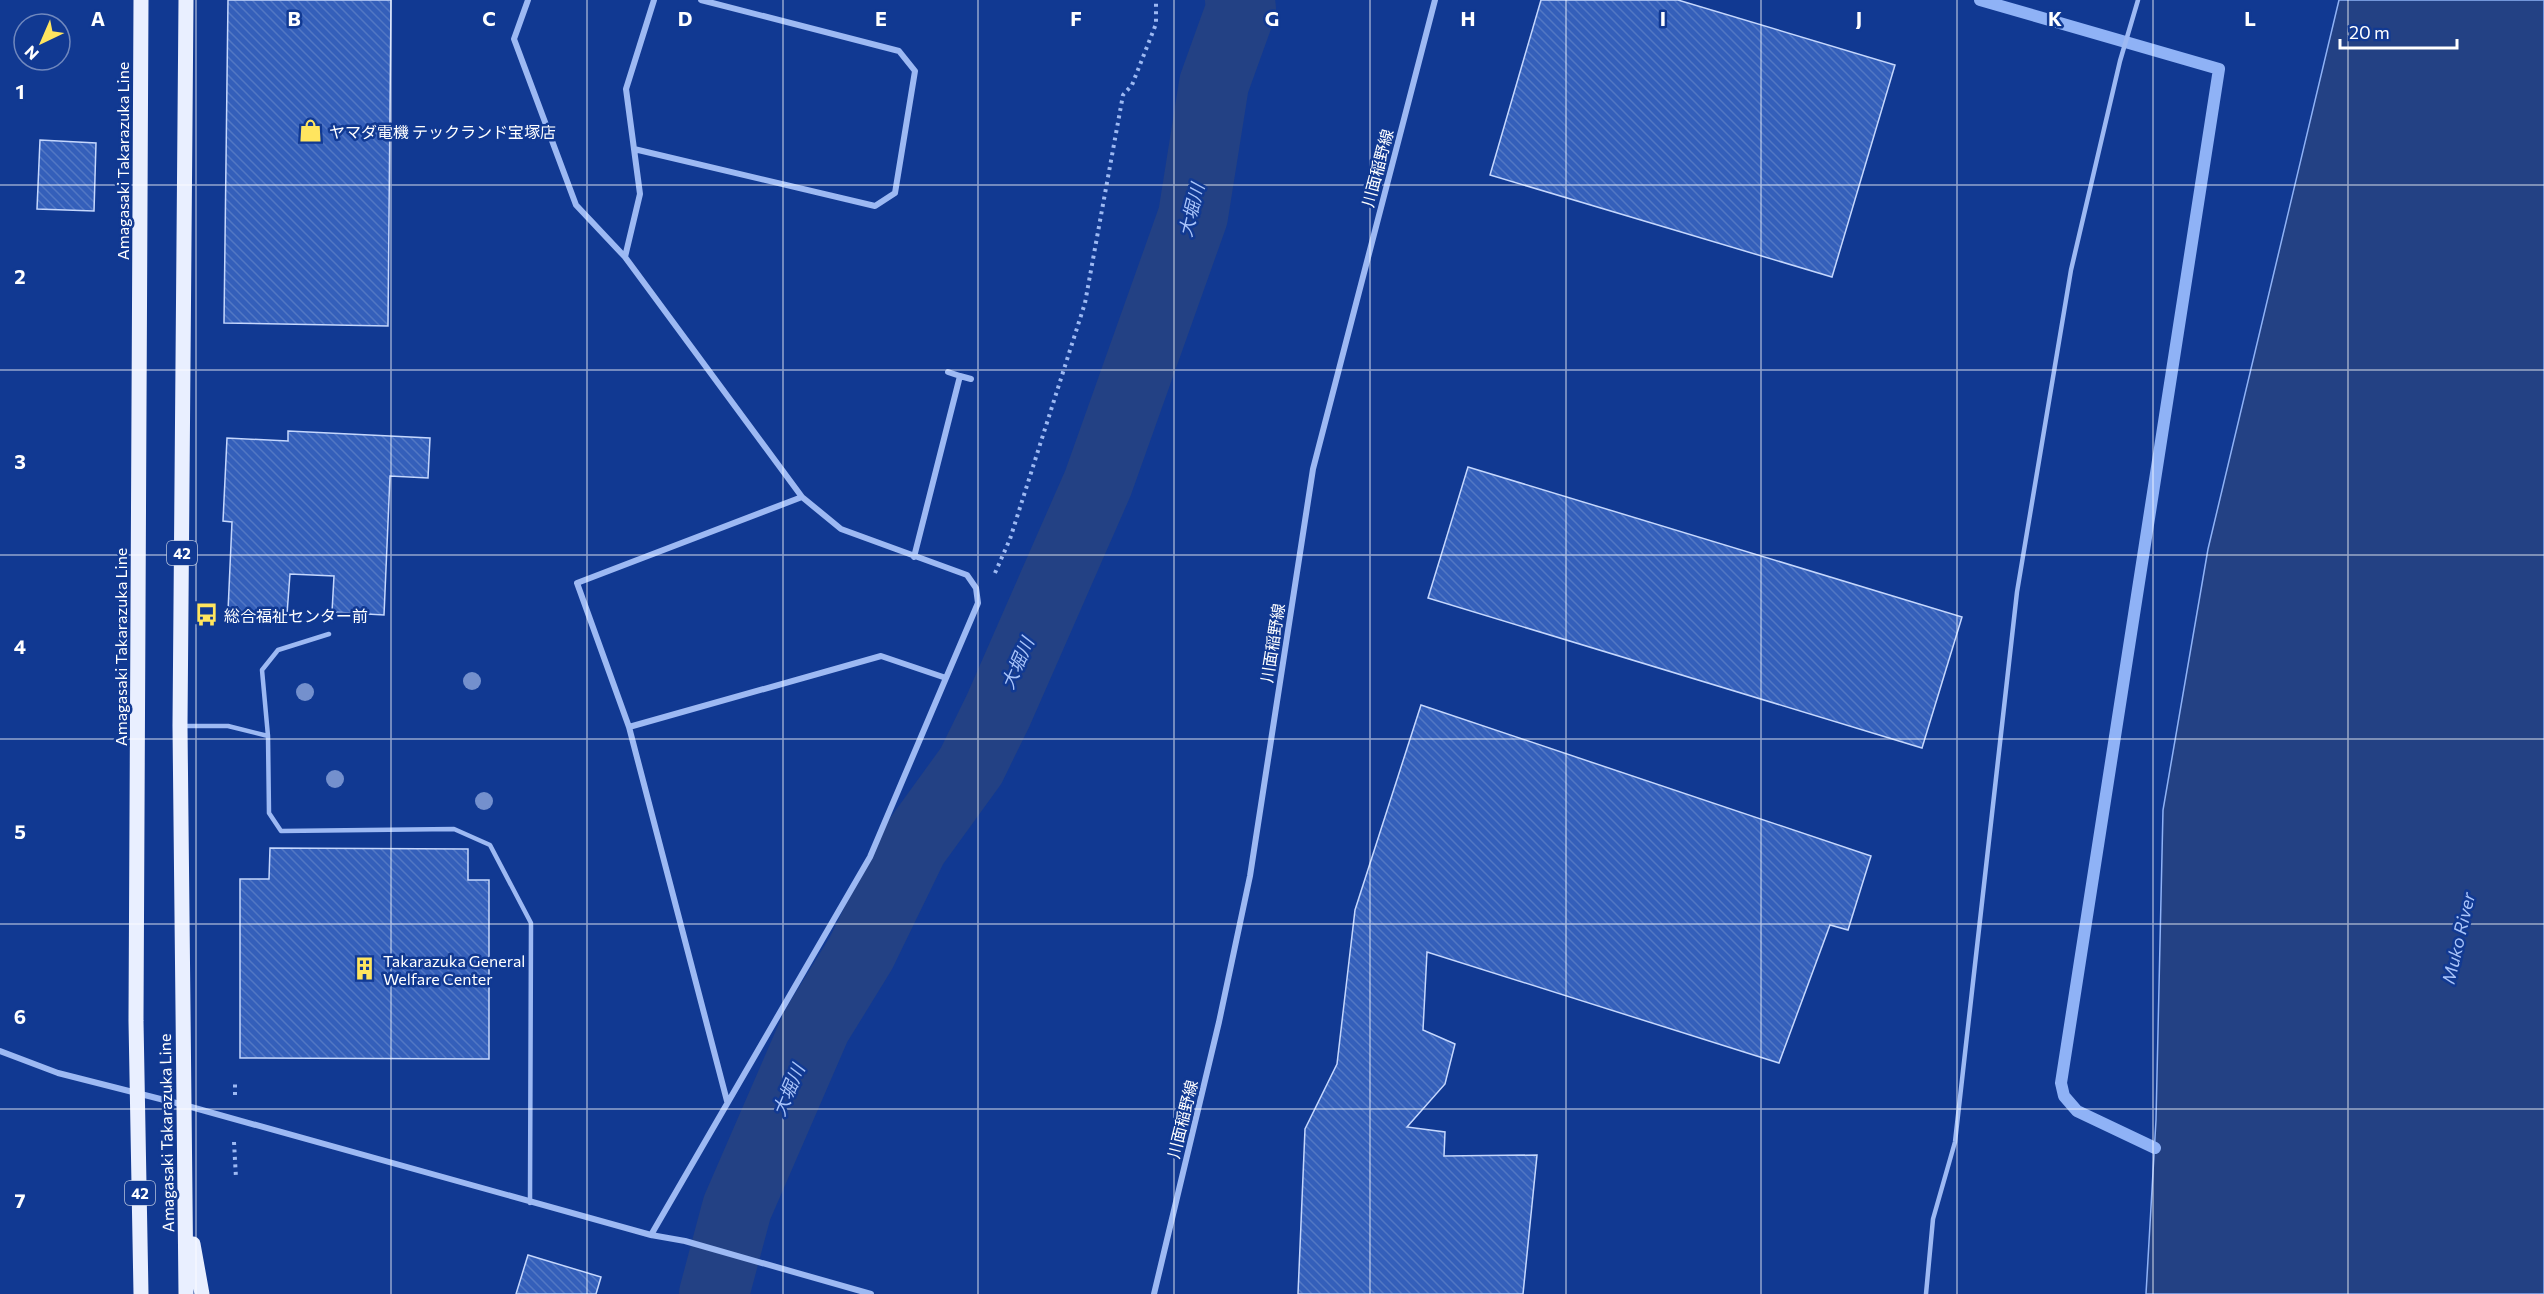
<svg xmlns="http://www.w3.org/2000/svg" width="2544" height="1294" font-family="Commissioner,'Noto Sans JP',sans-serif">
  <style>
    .water { fill: #234184; stroke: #8fb2f6; stroke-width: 1.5 }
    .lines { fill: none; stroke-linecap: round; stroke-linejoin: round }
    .stream { stroke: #8fb2f6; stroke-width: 12 }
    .river { stroke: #234184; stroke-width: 70 }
    .building { fill: url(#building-back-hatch); stroke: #c5d7fd; stroke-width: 1.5 }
    .path { stroke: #9db9f3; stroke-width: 4; stroke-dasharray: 3 4.5; stroke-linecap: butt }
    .lane { stroke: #9db9f3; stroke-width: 4.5 }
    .street { stroke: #9db9f3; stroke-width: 6 }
    .primary { stroke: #e9efff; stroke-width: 15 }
    .tree { fill: #7490cd }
    .grid { fill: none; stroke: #fff; stroke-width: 1.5; stroke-opacity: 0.55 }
    .labels { text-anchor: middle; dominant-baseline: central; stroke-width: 5; stroke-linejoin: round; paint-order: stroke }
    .shield { fill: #113992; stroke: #b8c4de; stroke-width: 1.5 }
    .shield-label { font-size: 15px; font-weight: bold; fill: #fff }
    .poi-label { font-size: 16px; fill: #fff; stroke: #113992; text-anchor: start }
    .street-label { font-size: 16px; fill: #fff; stroke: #113992 }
    .water-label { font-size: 18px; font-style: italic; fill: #a9c4fa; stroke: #113992 }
    .grid-label { font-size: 20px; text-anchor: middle; font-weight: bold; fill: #fff; stroke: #113992; stroke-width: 5; stroke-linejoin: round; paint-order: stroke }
  </style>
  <defs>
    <pattern id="building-back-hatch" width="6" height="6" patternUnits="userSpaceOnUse" patternTransform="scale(1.5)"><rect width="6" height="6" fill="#345fba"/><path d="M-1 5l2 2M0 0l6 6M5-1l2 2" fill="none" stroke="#5277c4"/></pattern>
  </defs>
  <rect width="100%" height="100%" fill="#113992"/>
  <!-- water -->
  <path class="water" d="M 2339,0 L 2544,0 L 2544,1294 L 2146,1294 L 2156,1120 L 2163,810 L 2208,549 Z"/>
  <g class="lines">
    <!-- stream -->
    <path class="stream" d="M 1980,0 L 2219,69 L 2061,1083 L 2064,1096 L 2077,1111 L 2155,1148"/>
    <!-- river -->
    <path class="river" d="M 714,1294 L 737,1208 L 816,1026 L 861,953 L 913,846 L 971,766 L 998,711 L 1098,483 L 1193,216 L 1214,84 L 1241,9 L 1240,0"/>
  </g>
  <!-- building -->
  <path class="building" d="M 228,0 L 391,0 L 388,326 L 224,323 Z
    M 1541,0 L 1678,0 L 1895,65 L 1832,277 L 1490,175 Z
    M 40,140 L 96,143 L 94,211 L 37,209 Z
    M 288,431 L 430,438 L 428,478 L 390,476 L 384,615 L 332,612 L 334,576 L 290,574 L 287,614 L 228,611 L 232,522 L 223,521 L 227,438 L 288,441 Z
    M 1468,467 L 1962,617 L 1922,748 L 1428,598 Z
    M 1421,705 L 1871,856 L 1848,930 L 1830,925 L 1779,1063 L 1427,952 L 1423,1030 L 1455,1044 L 1445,1084 L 1407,1127 L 1445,1132 L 1444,1156 L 1537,1155 L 1523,1294 L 1298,1294 L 1305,1129 L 1337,1064 L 1355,910 Z
    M 270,848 L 468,849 L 468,880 L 489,880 L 489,1059 L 240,1058 L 240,879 L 269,879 Z
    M 528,1255 L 601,1277 L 596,1294 L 516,1294 Z"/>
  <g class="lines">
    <!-- path -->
    <path class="path" d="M 995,573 L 1010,539 L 1085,303 L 1123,95 L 1132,85 L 1156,24 L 1156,0
      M 235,1095 L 235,1081
      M 234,1142 L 236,1178"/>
    <!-- lane -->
    <path class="lane" d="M 182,726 L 228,726 L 268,736 L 269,813 L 281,831 L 454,829 L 490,845 L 531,923 L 530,1203
      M 268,736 L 262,670 L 278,650 L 329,634
      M 1926,1294 L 1933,1219 L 1955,1142 L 2017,592 L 2071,270 L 2120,61 L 2138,0"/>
    <!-- street -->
    <path class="street" d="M 528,0 L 514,39 L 576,205 L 625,257
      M 654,0 L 626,89 L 640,194 L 625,257 L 802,497 L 841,529 L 967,575 L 976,588 L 978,603 L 946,678
      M 634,149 L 875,206 L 895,193 L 915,71 L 899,51 L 701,0
      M 960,376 L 971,379
      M 914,557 L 960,376 L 948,372
      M 629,727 L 881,656 L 946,678 L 870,857 L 651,1235
      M 0,1051 L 58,1073 L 184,1105 L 651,1235 L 685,1241 L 871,1294
      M 727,1101 L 629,727 L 577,583 L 802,497
      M 1154,1294 L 1219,1022 L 1250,876 L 1313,469 L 1435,0"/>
    <!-- primary -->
    <path class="primary" d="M 141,0 L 136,1021 L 141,1294
      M 186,0 L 180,726 L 186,1294
      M 193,1244 L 202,1294"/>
  </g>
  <!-- trees -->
  <g class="tree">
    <circle cx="472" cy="681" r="9"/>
    <circle cx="305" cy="692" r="9"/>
    <circle cx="335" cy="779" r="9"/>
    <circle cx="484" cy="801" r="9"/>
  </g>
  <!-- grid -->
  <path class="grid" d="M 196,0 L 196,1294M 391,0 L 391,1294M 587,0 L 587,1294M 783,0 L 783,1294M 978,0 L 978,1294M 1174,0 L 1174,1294M 1370,0 L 1370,1294M 1566,0 L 1566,1294M 1761,0 L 1761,1294M 1957,0 L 1957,1294M 2153,0 L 2153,1294M 2348,0 L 2348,1294M 0,185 L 2544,185M 0,370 L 2544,370M 0,555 L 2544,555M 0,739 L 2544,739M 0,924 L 2544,924M 0,1109 L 2544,1109"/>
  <!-- icons -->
  <defs>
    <symbol id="shop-bare" viewBox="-9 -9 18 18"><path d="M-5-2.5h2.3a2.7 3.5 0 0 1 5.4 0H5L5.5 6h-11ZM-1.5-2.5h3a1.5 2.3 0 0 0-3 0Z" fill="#ffe55f" stroke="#113992" stroke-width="2.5" paint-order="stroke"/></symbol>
    <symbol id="bus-bare" viewBox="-9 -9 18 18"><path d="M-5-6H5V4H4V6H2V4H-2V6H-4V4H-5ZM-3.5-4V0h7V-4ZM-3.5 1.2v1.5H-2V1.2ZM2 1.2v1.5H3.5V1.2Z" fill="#ffe55f" stroke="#113992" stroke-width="2.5" paint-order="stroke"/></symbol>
    <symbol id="building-bare" viewBox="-9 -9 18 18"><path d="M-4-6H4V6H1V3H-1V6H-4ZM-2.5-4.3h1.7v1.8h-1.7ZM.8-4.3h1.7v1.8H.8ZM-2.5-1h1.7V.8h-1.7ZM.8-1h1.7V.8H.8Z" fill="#ffe55f" stroke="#113992" stroke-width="2.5" paint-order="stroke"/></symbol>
  </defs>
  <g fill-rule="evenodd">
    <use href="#shop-bare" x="294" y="114" width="33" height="33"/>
    <use href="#bus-bare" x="190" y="598" width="33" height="33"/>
    <use href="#building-bare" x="348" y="952" width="33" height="33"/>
  </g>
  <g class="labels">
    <!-- shield labels -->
    <g class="shield">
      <rect x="167" y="541" width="30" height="24" rx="4.5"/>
      <rect x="125" y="1181" width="30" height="24" rx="4.5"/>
    </g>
    <g class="shield-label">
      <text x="182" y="553">42</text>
      <text x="140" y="1193">42</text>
    </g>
    <!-- poi labels -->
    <g class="poi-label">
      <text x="329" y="131">ヤマダ電機 テックランド宝塚店</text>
      <text x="224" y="615">総合福祉センター前</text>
      <text x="383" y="960">Takarazuka General<tspan x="383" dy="18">Welfare Center</tspan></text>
    </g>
    <!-- street labels -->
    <g class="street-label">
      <text transform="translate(122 161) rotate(-90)">Amagasaki Takarazuka Line</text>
      <text transform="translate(1377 168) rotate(-75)">川面稲野線</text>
      <text transform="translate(1272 643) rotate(-81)">川面稲野線</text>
      <text transform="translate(120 647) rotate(-90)">Amagasaki Takarazuka Line</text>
      <text transform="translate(1182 1119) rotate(-76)">川面稲野線</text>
      <text transform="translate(166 1133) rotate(-91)">Amagasaki Takarazuka Line</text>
    </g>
    <!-- water labels -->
    <g class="water-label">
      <text transform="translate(1191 210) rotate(-76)">大堀川</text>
      <text transform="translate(1017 663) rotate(-66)">大堀川</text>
      <text transform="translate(2458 938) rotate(-77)">Muko River</text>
      <text transform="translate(788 1090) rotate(-67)">大堀川</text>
    </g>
  </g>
  <g class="grid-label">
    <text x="98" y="26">A</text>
    <text x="294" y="26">B</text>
    <text x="489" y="26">C</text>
    <text x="685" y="26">D</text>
    <text x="881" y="26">E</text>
    <text x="1076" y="26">F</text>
    <text x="1272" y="26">G</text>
    <text x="1468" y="26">H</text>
    <text x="1663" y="26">I</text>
    <text x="1859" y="26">J</text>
    <text x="2055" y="26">K</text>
    <text x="2250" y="26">L</text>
    <text x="20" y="99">1</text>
    <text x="20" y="284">2</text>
    <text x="20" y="469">3</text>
    <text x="20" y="654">4</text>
    <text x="20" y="839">5</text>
    <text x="20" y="1024">6</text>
    <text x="20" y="1208">7</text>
  </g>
  <!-- north arrow -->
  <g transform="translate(42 42) rotate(224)"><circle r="28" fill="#113992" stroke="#7088be" stroke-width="1.5"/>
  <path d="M0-4.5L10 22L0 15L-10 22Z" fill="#ffe55f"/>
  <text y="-9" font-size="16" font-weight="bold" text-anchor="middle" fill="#ffffff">N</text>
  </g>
  <!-- scale -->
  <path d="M2340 39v9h117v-9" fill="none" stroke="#ffffff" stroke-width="3"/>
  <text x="2349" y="39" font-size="18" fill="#ffffff" stroke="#113992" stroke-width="4.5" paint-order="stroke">20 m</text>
</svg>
